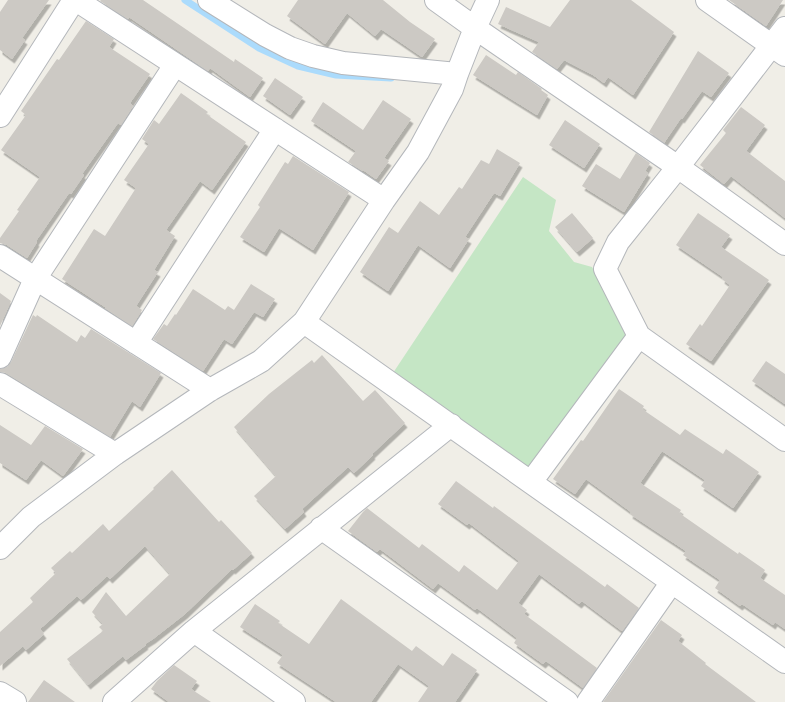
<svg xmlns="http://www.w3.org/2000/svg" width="785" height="702" font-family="Arial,sans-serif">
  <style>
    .green { fill: #c5e6c5 }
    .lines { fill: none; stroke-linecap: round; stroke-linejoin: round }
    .stream { stroke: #abdbfc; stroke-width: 7 }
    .building { fill: #ccc9c4; filter: url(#shadow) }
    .street-casing { stroke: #b4b7bb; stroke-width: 24 }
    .street { stroke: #fff; stroke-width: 22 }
  </style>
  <defs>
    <filter id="shadow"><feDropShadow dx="2.5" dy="4.5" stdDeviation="0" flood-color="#0004"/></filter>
  </defs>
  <rect width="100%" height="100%" fill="#f0eee7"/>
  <!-- green -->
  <path class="green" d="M 523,177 L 556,200 L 549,231 L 574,262 L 592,267 L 630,332 L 527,469 L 393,373 Z"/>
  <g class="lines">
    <!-- stream -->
    <path class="stream" d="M 185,0 L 259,48 L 298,66 L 336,75 L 391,78"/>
  </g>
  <!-- building -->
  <path class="building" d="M 8,0 L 49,0 L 22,38 L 25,40 L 12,59 L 0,50 L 0,12 Z
    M 101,0 L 143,0 L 234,62 L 235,59 L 263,78 L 250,97 L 210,68 L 208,71 L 129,17 L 128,19 L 100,1 Z
    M 298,0 L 383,0 L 410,22 L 435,39 L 422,57 L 381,29 L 375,36 L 347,13 L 325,44 L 287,16 Z
    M 570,0 L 631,0 L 674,32 L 633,95 L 608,77 L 604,83 L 593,75 L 564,60 L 557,69 L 532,52 L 539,42 L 498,24 L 506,7 L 550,27 Z
    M 729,0 L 783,0 L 766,26 Z
    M 86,21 L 114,39 L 109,47 L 150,74 L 130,103 L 133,106 L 121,125 L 118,123 L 82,174 L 84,175 L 71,194 L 69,193 L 36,241 L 37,242 L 27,258 L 7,245 L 0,243 L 0,238 L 19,211 L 17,210 L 40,177 L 1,150 L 26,115 L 21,111 L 57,59 L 59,60 Z
    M 698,51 L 729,73 L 711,97 L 702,91 L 682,119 L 681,118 L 664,143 L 649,132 Z
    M 486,55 L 516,75 L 518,72 L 542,89 L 541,90 L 548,95 L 537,115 L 473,75 Z
    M 275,78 L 303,97 L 290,115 L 263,96 Z
    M 181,93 L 208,112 L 206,114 L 246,142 L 212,190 L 200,181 L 166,230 L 175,236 L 154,270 L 158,272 L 136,306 L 142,310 L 132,326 L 105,308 L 105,307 L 62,279 L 94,229 L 105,236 L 136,188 L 124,180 L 149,144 L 142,139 L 154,120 L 159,124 Z
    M 383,100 L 411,119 L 384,158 L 389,161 L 376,179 L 363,170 L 363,171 L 348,162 L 356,151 L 311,121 L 323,102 L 363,130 Z
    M 741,107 L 765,125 L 746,151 L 785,181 L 785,218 L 731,176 L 724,184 L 700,165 L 726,133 L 723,130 Z
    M 565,120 L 600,144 L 584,168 L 549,145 Z
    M 497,149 L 520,163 L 500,196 L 494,193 L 465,237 L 469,239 L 450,268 L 418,245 L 388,291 L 360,272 L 389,227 L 398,233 L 420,201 L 439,215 L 459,187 L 462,189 L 481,160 L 489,164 Z
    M 636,153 L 650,163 L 645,171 L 648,173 L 624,212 L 582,186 L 596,164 L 620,179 Z
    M 293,156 L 349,192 L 313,250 L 279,228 L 264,252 L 240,237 L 260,207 L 258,205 L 285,162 L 288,164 Z
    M 572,213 L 593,238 L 577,252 L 555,227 Z
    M 698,213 L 730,235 L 721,247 L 769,280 L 711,361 L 686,344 L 700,324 L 702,326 L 730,285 L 722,279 L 723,277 L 676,245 Z
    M 251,284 L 275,299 L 263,317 L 254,312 L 232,344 L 224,339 L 203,371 L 153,339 L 164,324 L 167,326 L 175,314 L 176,315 L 193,289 L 225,310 L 228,306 L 234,310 Z
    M 0,293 L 11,301 L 0,326 Z
    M 33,315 L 36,317 L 37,315 L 77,342 L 81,335 L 85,338 L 91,329 L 161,373 L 140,407 L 132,401 L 110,437 L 6,373 L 0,372 L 0,369 L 7,367 L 11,362 Z
    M 322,355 L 363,401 L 375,390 L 405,423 L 372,454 L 373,455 L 354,473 L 348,467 L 302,509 L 304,512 L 285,529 L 254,496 L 276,476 L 234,427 L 269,394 L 312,360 L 314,363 Z
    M 766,361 L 785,374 L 785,404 L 752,381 Z
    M 619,389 L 644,406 L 642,409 L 680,435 L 685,429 L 723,454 L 726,449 L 759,472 L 733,508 L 701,486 L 705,480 L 662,451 L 640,483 L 681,510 L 679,513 L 738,554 L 739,552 L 765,570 L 760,578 L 785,595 L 785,629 L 775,622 L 773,625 L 742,604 L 740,606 L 715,588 L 720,580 L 683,555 L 686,551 L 630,514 L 631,512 L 586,479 L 575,494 L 553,479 L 581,440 L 583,441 Z
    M 0,425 L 31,445 L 45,426 L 83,449 L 63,476 L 41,460 L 26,480 L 0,463 Z
    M 172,470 L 219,522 L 221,520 L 252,553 L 233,570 L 232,569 L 185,614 L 153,639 L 145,644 L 146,645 L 126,660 L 123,656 L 88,685 L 67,659 L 103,631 L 99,627 L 103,624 L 92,612 L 106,592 L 126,616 L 170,574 L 145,546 L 110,579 L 107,576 L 81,600 L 77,596 L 40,629 L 44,634 L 26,650 L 23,646 L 0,666 L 0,632 L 33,602 L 30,598 L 56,573 L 51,568 L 70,551 L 72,553 L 103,524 L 109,531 L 154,489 L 153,488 Z
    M 456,481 L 493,508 L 494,506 L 605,587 L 607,584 L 639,608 L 622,631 L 582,601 L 579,604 L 539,574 L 518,603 L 527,610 L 524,614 L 597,668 L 583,688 L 546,661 L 543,664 L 514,643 L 517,638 L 477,608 L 475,610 L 438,583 L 433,589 L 380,549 L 377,552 L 348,531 L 363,512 L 367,508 L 419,548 L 422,544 L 459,572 L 464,565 L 497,590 L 519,561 L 469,523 L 467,525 L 438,504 Z
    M 341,599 L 412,651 L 416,646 L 443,666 L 452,653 L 477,670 L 455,702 L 418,702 L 429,686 L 398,664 L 371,702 L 336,702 L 277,663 L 283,655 L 240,627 L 255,604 L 280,621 L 278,623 L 309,644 Z
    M 661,620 L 682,635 L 678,641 L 706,663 L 705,664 L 756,702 L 603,702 Z
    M 174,665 L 197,681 L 191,689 L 211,702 L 169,702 L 151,689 L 157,681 Z
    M 44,680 L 75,702 L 28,702 Z"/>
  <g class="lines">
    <defs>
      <path id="street" d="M 76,0 L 384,200
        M 209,0 L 265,35 L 290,48 L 313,56 L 343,63 L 457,74
        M 436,0 L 475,28 L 678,167 L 785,244
        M 707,0 L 785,55
        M 785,28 L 678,167 L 618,242 L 605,269 L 639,336 L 785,440
        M 0,116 L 74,0
        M 0,256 L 210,390
        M 304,322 L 785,662
        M 136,343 L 275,129
        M 0,357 L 35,279 L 175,65
        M 0,384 L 115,454
        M 531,482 L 639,336
        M 321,528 L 567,702
        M 0,548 L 31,517 L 115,454 L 210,390 L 261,361 L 304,322 L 384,200 L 418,152 L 452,89 L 457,74 L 475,28 L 488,0
        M 194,631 L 294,702
        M 0,693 L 15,702
        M 114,702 L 194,631 L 451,425
        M 588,702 L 672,582"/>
    </defs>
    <!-- street casing -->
    <use href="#street" class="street-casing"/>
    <!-- street -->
    <use href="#street" class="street"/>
  </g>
</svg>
